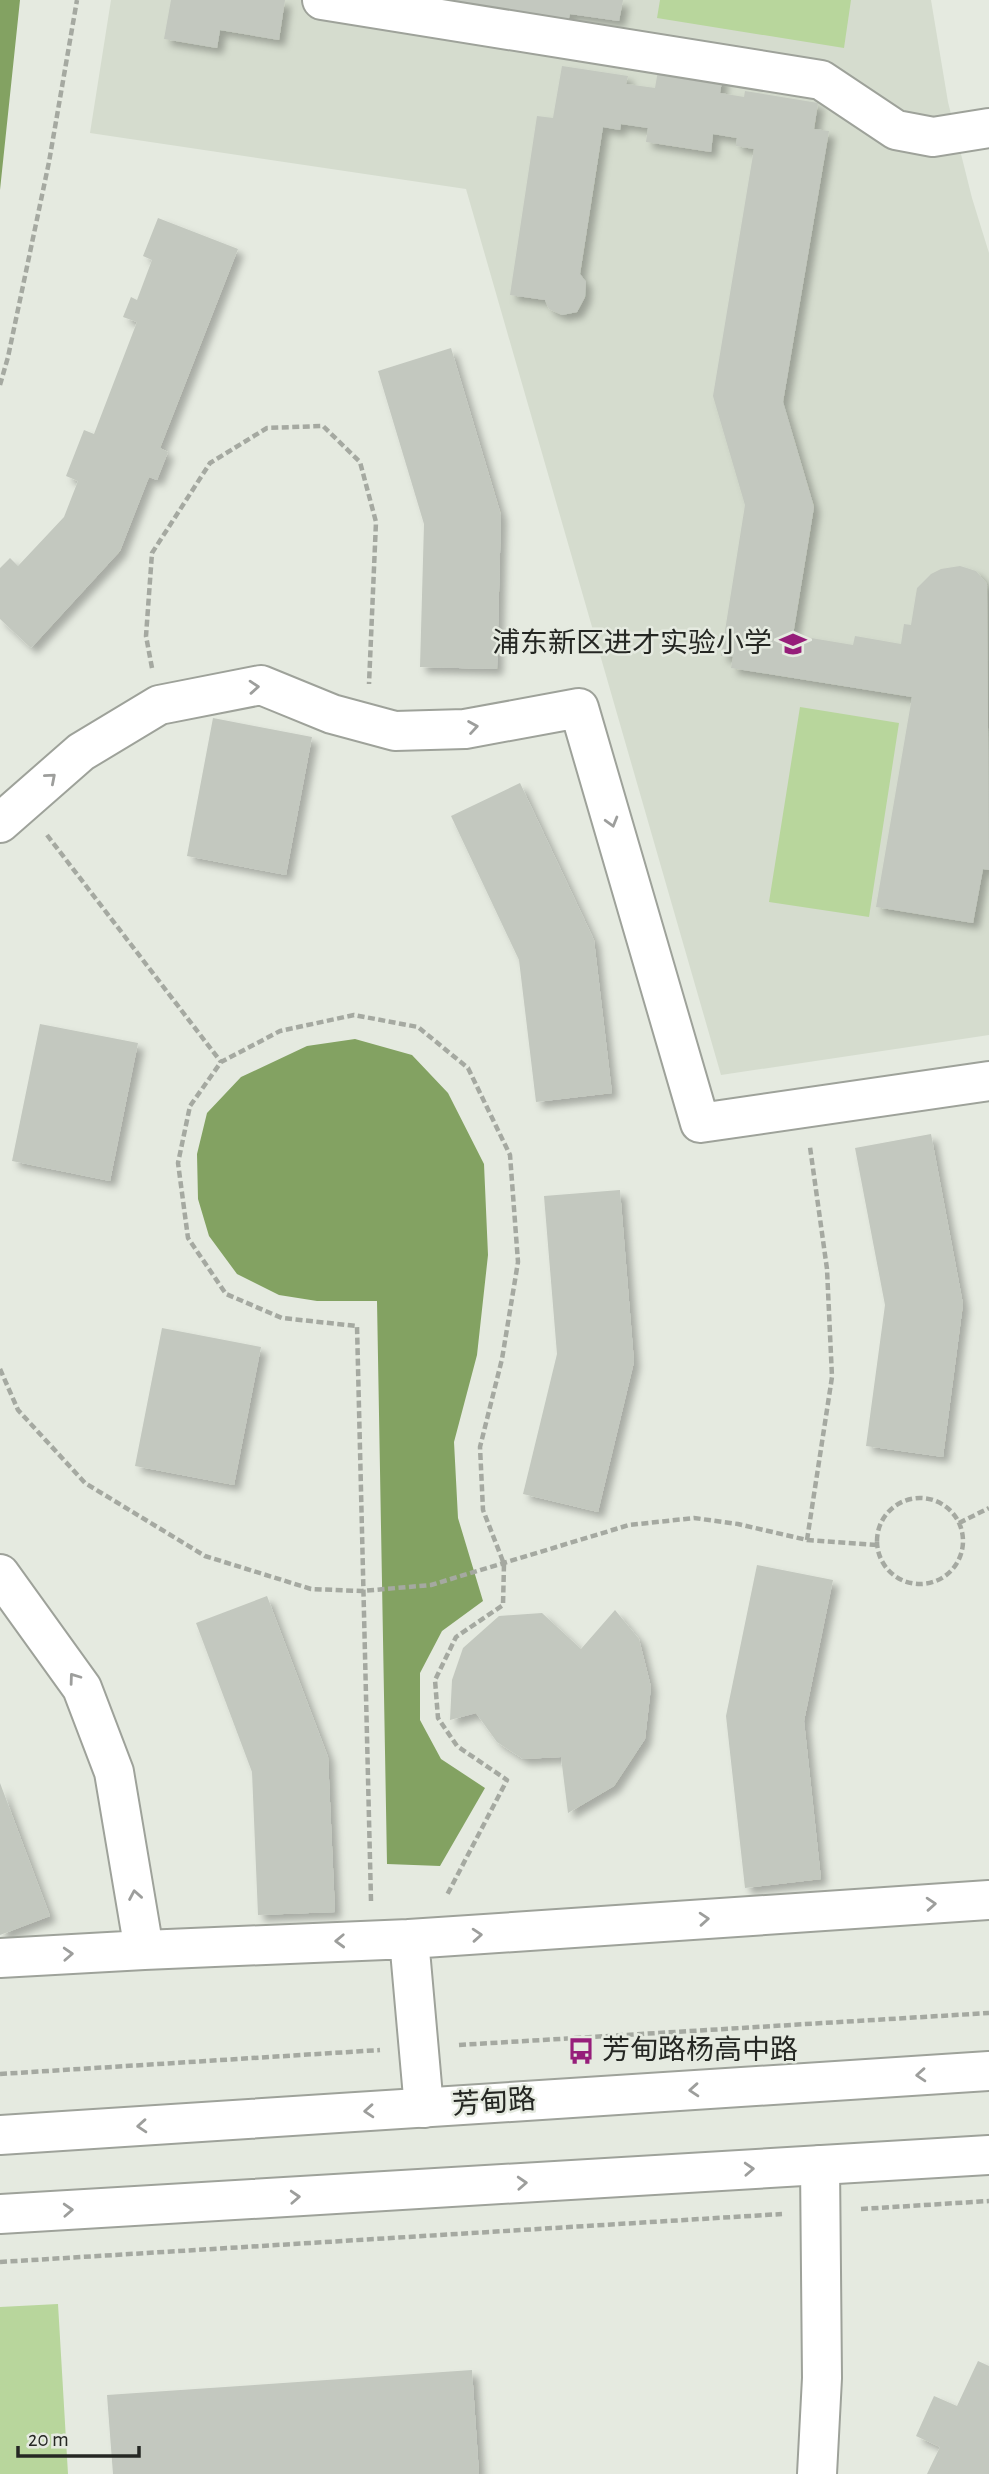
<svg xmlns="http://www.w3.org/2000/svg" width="989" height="2474" font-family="'Alegreya Sans','Noto Sans SC',sans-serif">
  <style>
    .built { fill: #d5dcce }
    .green { fill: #b8d69c }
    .water { fill: #83a262 }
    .building { fill: #c3c8bf; filter: url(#shadow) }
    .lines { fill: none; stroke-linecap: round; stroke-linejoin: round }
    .minor-casing { stroke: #9ea29a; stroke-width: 42 }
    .major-casing { stroke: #9ea29a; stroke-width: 42 }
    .path { stroke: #a5a9a1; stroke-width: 4.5; stroke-dasharray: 7 3.5; stroke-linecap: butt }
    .minor { stroke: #fff; stroke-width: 38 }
    .major { stroke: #fff; stroke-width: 38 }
    .oneway { stroke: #9d9e9c }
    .labels { text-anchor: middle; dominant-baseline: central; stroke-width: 5; stroke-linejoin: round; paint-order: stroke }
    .poi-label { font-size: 28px; fill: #252723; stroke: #e5eae0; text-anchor: end }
    .street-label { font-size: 28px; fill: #252723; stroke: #e5eae0 }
  </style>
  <defs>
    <filter id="shadow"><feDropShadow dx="6" dy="6" stdDeviation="3.5" flood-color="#0004"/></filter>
  </defs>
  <rect width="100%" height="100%" fill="#e5eae0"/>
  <!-- built -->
  <path class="built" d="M 111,0 L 931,0 L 948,102 L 972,198 L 989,253 L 989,1035 L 721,1075 L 466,189 L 90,133 Z"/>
  <!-- green -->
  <path class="green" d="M 660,0 L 851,0 L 844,48 L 657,18 Z
    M 800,707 L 899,723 L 869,917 L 769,902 Z
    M 58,2304 L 68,2474 L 0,2474 L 0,2307 Z"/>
  <!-- water -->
  <path class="water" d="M 0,0 L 20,0 L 0,190 Z
    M 355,1039 L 412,1055 L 448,1093 L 484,1164 L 488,1255 L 477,1355 L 454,1442 L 458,1518 L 483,1601 L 442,1631 L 420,1673 L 420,1720 L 441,1759 L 485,1788 L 440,1866 L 387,1864 L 377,1301 L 317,1301 L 279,1295 L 237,1274 L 209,1236 L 198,1199 L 197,1154 L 207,1113 L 241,1077 L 307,1046 Z"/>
  <!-- building -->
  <path class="building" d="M 171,0 L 285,0 L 279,40 L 220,30 L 217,48 L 164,39 Z
    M 442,0 L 623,0 L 619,21 L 570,14 L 568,22 Z
    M 659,65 L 723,76 L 720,93 L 744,97 L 745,91 L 818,103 L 814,129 L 829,131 L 783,402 L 814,507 L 793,635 L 853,645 L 855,636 L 901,644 L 904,624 L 911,625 L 917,588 L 931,574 L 941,569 L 960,566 L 976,571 L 987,584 L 989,870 L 983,869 L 973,923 L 876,907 L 912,697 L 731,668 L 733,657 L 721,656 L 745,505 L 713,396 L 754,149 L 736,146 L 737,138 L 713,134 L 711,152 L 646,142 L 648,128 L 621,124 L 620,130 L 603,127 L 580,274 L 586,282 L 585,297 L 577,312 L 562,315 L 549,309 L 545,300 L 510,295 L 537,116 L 553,118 L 562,66 L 628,76 L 626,84 L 655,88 Z
    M 158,218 L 238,249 L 160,448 L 168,452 L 157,480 L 149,477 L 120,551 L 31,648 L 0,619 L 0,568 L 10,558 L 18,566 L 64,517 L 78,481 L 66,476 L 84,430 L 94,434 L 137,322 L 123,317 L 131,297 L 137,300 L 152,260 L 143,256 Z
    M 451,348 L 501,515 L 497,669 L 420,667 L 424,524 L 378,371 Z
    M 213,718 L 312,737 L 286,875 L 187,856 Z
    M 520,783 L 594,940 L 612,1093 L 536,1102 L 519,960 L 451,816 Z
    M 40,1024 L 138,1043 L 110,1181 L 12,1161 Z
    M 931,1134 L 963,1304 L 943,1457 L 866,1446 L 885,1305 L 855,1148 Z
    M 620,1190 L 634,1362 L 598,1512 L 523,1494 L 557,1354 L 544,1196 Z
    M 162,1328 L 261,1347 L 234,1485 L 135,1466 Z
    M 757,1565 L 833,1580 L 804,1721 L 821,1879 L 745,1888 L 726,1716 Z
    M 267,1596 L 328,1757 L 335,1912 L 258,1915 L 252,1772 L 196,1623 Z
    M 615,1610 L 639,1639 L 651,1687 L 645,1739 L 614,1786 L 568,1813 L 561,1757 L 523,1759 L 497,1742 L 476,1713 L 450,1720 L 452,1680 L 463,1648 L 499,1616 L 542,1613 L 581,1649 Z
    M 0,1783 L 50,1916 L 0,1935 Z
    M 978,2361 L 989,2366 L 989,2474 L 927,2474 L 940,2447 L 916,2436 L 934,2396 L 957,2406 Z
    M 472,2370 L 479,2474 L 113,2474 L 107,2395 Z"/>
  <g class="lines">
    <defs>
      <path id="minor" d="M 322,0 L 821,80 L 896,130 L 933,137 L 989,128
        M 0,823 L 81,752 L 159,705 L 261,685 L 332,714 L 395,731 L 465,729 L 579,708 L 700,1123 L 989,1081
        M 0,1574 L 82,1688 L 114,1772 L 144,1950 L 409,1939 L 989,1900
        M 409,1939 L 424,2108
        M 0,1958 L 144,1950
        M 817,2474 L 822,2378 L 820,2165"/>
      <path id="major" d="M 0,2135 L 989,2071
        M 0,2214 L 989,2155"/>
    </defs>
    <!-- minor casing -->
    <use href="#minor" class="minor-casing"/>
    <!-- major casing -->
    <use href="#major" class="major-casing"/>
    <!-- path -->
    <path class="path" d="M 0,385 L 8,357 L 49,162 L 77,0
      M 152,668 L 146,636 L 152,553 L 210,463 L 267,428 L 323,426 L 360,462 L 376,522 L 369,684
      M 47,835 L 221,1062
      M 0,1369 L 18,1410 L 85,1483 L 205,1556 L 311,1589 L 362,1591 L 431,1585 L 629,1525 L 694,1518 L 738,1524 L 807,1540 L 877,1545
      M877 1541a43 43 0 1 1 86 0a43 43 0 1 1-86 0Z
      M 959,1523 L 989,1508
      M 807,1540 L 832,1377 L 827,1269 L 810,1147
      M 371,1901 L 357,1326 L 282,1318 L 226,1294 L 188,1238 L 178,1163 L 190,1106 L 221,1062 L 280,1031 L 354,1015 L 418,1027 L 468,1068 L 510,1155 L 518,1262 L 502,1359 L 480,1447 L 483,1510 L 504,1564 L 503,1605 L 456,1637 L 435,1680 L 438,1718 L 457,1746 L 507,1780 L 447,1895
      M 459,2045 L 989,2013
      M 0,2074 L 380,2050
      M 861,2209 L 989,2201
      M 0,2262 L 782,2214"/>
    <!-- minor -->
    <use href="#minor" class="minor"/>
    <!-- major -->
    <use href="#major" class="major"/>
  </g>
  <!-- one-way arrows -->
  <defs><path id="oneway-chevron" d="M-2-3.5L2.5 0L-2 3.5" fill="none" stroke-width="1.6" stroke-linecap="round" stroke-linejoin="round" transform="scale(1.75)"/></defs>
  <g class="oneway">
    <use href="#oneway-chevron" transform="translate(254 687) rotate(-4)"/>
    <use href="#oneway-chevron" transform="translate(473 727) rotate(-9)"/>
    <use href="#oneway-chevron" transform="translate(51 778) rotate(-41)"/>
    <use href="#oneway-chevron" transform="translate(612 822) rotate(74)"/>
    <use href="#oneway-chevron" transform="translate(74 1678) rotate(-126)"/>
    <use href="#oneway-chevron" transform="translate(135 1895) rotate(-100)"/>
    <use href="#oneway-chevron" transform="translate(931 1904) rotate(-4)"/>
    <use href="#oneway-chevron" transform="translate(704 1919) rotate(-4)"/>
    <use href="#oneway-chevron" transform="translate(477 1935) rotate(-4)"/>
    <use href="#oneway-chevron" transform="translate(340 1941) rotate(178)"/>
    <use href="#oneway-chevron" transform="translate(68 1954) rotate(-3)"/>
    <use href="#oneway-chevron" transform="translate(921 2075) rotate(176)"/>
    <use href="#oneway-chevron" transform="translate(694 2090) rotate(176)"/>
    <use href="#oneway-chevron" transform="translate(369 2111) rotate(176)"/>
    <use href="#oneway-chevron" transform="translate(142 2126) rotate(176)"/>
    <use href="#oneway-chevron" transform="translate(749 2169) rotate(-3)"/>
    <use href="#oneway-chevron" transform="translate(522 2183) rotate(-3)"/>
    <use href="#oneway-chevron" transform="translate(295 2197) rotate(-3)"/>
    <use href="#oneway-chevron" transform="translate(68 2210) rotate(-3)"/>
  </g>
  <!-- icons -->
  <defs>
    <symbol id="school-bare" viewBox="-9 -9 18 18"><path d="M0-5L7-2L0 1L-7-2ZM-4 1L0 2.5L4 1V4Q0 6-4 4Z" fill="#961e7a" stroke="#e5eae0" stroke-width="2.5" paint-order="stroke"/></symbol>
    <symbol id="bus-bare" viewBox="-9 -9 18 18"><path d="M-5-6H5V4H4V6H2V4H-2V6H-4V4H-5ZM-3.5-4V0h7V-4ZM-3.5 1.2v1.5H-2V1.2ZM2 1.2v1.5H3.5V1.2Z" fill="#961e7a" stroke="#e5eae0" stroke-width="2.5" paint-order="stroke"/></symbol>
  </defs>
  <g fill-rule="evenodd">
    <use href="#school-bare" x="774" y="625" width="38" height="38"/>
    <use href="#bus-bare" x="562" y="2032" width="38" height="38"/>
  </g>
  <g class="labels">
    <!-- poi labels -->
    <g class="poi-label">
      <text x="772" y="644">浦东新区进才实验小学</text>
      <text x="602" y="2051" text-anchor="start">芳甸路杨高中路</text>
    </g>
    <!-- street labels -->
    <g class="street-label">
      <text transform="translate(494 2103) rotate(-4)">芳甸路</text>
    </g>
  </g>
  <!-- scale -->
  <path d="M18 2446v10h121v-10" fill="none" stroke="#252723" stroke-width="3.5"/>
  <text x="28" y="2446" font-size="21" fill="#252723" stroke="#e5eae0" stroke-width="5" paint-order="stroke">20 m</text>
</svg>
